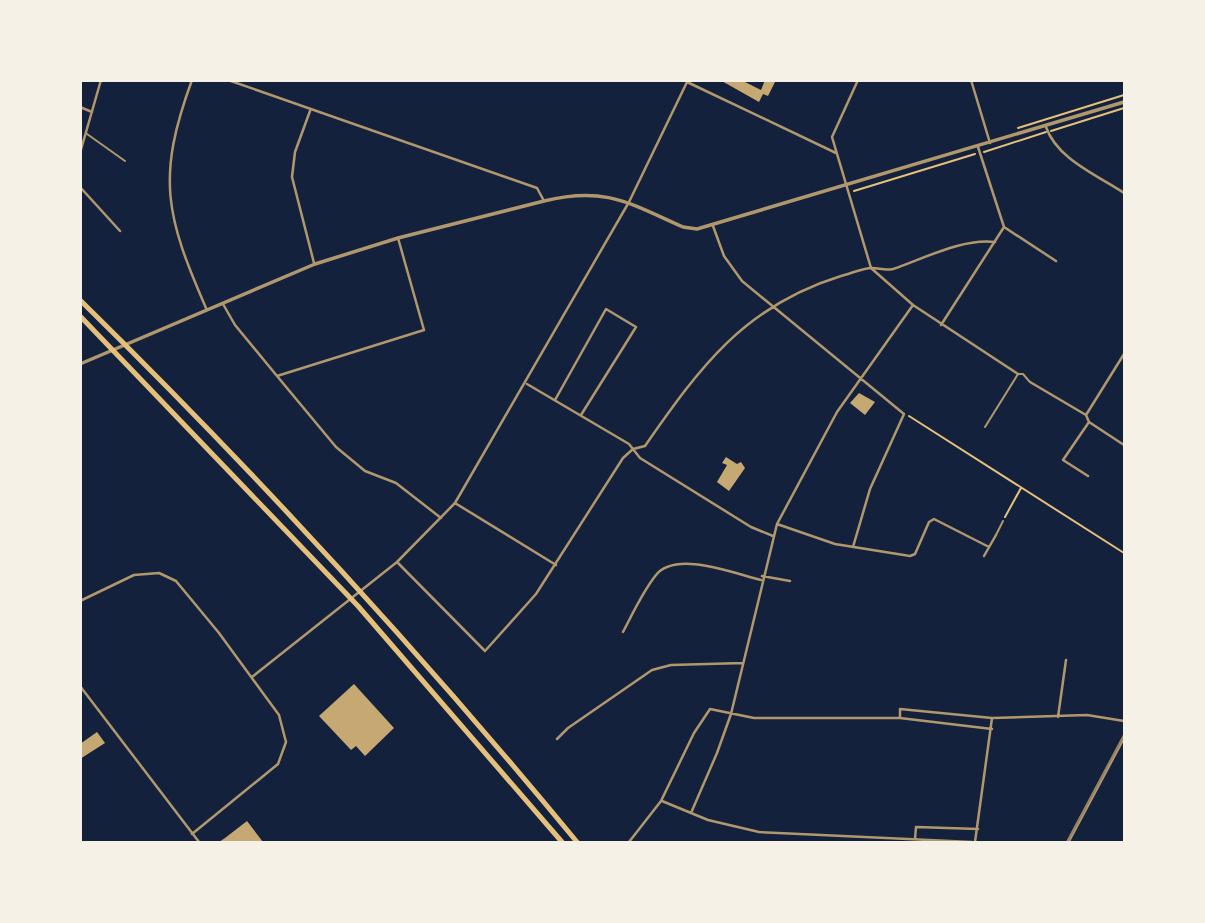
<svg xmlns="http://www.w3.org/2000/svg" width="1205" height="923" font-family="'PT Serif',serif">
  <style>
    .building { fill: #c6a872 }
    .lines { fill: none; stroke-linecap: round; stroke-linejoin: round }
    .path { stroke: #e5c07b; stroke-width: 2 }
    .service { stroke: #b1986c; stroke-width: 2 }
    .minor { stroke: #b1986c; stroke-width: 2.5 }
    .tertiary { stroke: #b1986c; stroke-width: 3.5 }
    .motorway { stroke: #e5c07b; stroke-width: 5 }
    .tram { stroke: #918062; stroke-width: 2 }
  </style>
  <rect width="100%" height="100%" fill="#14213d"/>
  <!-- building -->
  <path class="building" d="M 720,80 L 741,80 L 761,90 L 765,80 L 776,80 L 768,96 L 763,94 L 759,102 Z
    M 859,393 L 875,402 L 865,415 L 850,403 Z
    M 726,457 L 737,464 L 741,462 L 745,468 L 729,491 L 717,482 L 727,465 L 722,463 Z
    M 354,684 L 394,728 L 365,756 L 356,746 L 351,750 L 319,716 Z
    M 97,732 L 105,743 L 80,759 L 80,744 Z
    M 247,821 L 263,842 L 219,842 L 225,838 Z"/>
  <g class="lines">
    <!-- path -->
    <path class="path" d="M 1018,128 L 1124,95
      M 1051,131 L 1124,108
      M 984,152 L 1046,132
      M 854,191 L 975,154
      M 909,416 L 1124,553
      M 1005,517 L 1021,488"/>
    <!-- service -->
    <path class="service" d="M 87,134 L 125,161
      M 985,427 L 1018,374 L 1023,374 L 1029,381
      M 996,535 L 1003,521"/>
    <!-- minor -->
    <path class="minor" d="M 192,80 C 156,178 166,216 206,308
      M 228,80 L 537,188 L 544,201
      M 858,80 L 832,137 L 871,268 L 913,305 L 1018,374
      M 971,80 L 990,143
      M 687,82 L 836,153
      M 80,107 L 92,112
      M 310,111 L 295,152 L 292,177 L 314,263
      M 1046,127 C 1057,159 1097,175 1124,193
      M 80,153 L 101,80
      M 80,187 L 120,231
      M 713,226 L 724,256 L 742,281 L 904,414 L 870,489 L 853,547
      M 1004,227 L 1056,261
      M 223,304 L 235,325 L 277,376 L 424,330 L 398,238
      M 941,325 L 1004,227 L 978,147
      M 277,376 L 336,447 L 365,471 L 396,483 L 441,518
      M 1030,382 L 1086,415 L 1089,422 L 1124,445
      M 527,384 L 629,444 L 640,458 L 751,527 L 773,536
      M 555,400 L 606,309 L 636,327 L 581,415
      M 1086,415 L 1124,354
      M 1088,476 L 1063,460 L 1089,422
      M 455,503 L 556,565
      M 777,524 L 835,544 L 910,556 L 915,554 L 929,522 L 934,519 L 989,547
      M 984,556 L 996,535
      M 397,562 L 485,651 L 536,594 L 623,458 L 633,449 L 645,446 C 700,367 744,306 841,276 C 850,274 862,268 872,268 C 879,268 885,271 893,269 C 923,259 962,238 995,242
      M 762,576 L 790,581
      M 80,601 L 134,575 L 159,573 L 176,581 L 219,633 L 279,715 L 286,742 L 278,764 L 192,834
      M 623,632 C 633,613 643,591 656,575 C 676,550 735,574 761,580
      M 252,677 L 397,562 L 455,503 L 629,202 L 688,80
      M 80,686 L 199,842
      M 1058,717 L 1066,660
      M 900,718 L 992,729
      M 557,739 L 568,728 L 652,670 L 671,665 L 743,663
      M 662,801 L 708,820 L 759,832 L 972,842
      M 691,813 L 717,753 L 731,714 L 777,524 L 837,412 L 913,305
      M 915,839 L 916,827 L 978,829
      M 629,842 L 661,801 L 694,733 L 710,709 L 754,718 L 900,718 L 900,709 L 992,718 L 1087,715 L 1124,721
      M 975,842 L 992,718"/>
    <!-- tertiary -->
    <path class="tertiary" d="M 80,364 L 315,264 L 398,238 L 544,201 C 605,186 629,203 683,227 L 697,229 L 1124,102
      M 1068,842 L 1124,737"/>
    <!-- motorway -->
    <path class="motorway" d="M 80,300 C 255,472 421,653 577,842
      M 80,316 L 358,606 L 562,842"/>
    <!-- tram -->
    <path class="tram" d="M 1067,842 L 1124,735"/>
  </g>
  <!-- border -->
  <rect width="1205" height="923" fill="none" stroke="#f6f1e7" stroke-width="164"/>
</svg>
